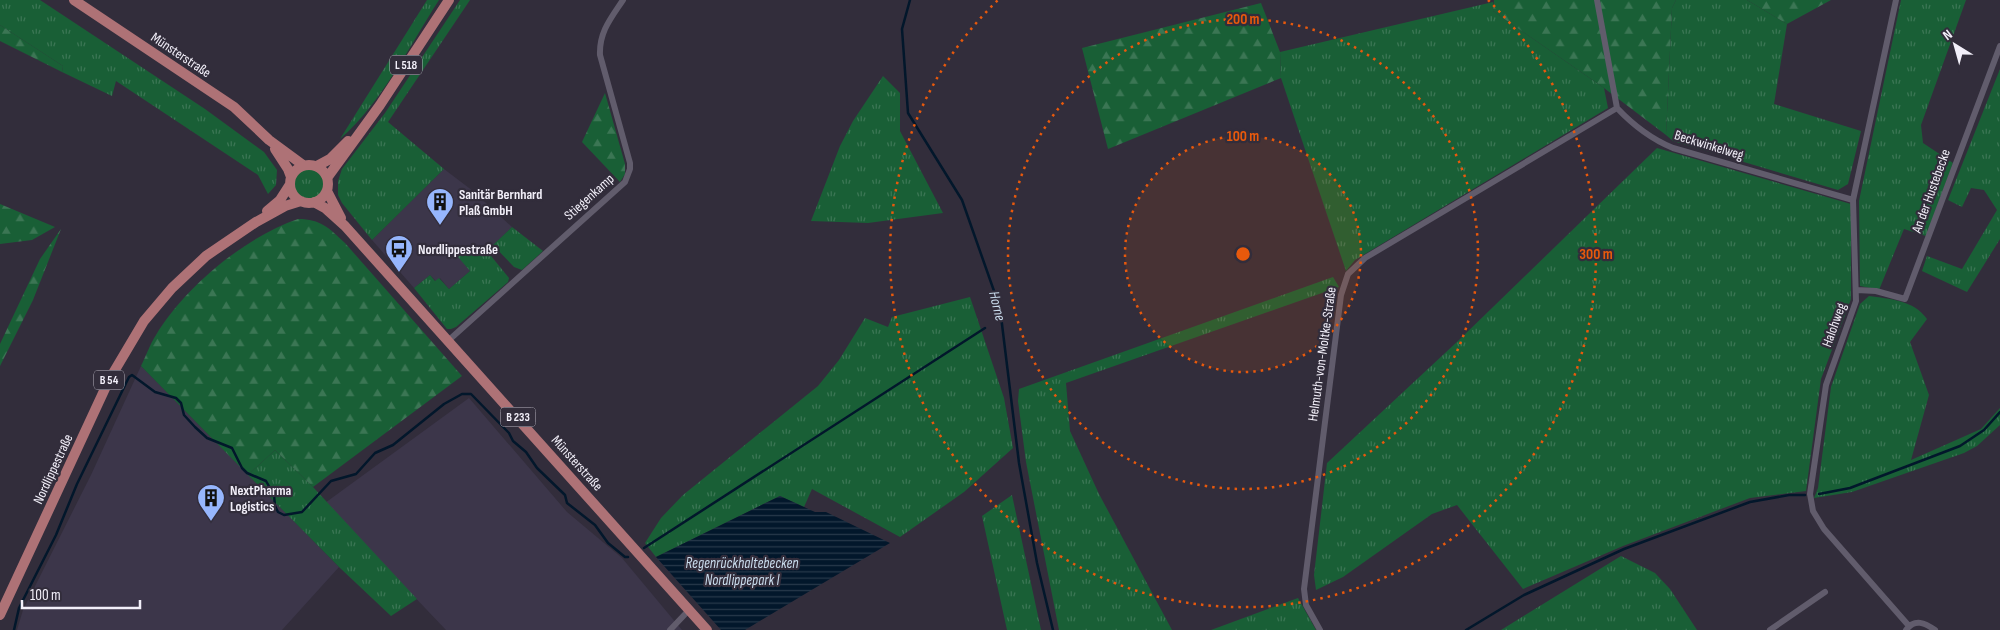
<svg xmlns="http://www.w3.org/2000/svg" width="2000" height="630" font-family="'Sofia Sans Condensed',sans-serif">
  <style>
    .built { fill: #3c364a }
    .grass { fill: url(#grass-tufts) }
    .forest { fill: url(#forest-firs) }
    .water { fill: url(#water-rules) }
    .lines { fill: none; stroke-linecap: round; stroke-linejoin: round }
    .stream { stroke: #02172b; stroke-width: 2.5 }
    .minor { stroke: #615c6c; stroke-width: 6 }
    .primary { stroke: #ae7276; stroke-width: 10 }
    .ring { fill: none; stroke: #e8590c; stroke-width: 2.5; stroke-dasharray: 2.5 5 }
    .labels { text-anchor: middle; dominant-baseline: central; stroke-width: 4.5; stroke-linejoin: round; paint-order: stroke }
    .shield { fill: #322d3b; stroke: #b8b5c0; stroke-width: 1 }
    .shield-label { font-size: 12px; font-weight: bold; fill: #f2eff9 }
    .street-label { font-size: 14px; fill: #f2eff9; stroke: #322d3b }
    .poi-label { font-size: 14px; font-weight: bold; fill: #f2eff9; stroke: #322d3b; text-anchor: start }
    .water-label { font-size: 15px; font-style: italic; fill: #cadced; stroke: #322d3b }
    .centre { fill: #e8590c; stroke: #322d3b; stroke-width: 2.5 }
    .ring-label { font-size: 15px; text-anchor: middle; font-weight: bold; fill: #e8590c; stroke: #322d3b; stroke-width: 4.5; stroke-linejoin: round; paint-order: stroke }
  </style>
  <defs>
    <pattern id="grass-tufts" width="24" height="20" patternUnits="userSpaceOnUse" patternTransform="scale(1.25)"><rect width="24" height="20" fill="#195f36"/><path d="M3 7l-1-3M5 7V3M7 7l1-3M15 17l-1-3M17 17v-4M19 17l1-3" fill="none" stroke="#3b7654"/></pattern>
    <pattern id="forest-firs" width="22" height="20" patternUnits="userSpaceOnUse" patternTransform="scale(1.25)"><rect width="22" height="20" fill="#195f36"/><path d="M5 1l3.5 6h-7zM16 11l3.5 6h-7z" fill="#3b7654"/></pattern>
    <pattern id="water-rules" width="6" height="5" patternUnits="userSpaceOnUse" patternTransform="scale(1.25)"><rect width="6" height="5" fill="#02172b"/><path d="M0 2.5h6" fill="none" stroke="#27394a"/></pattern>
  </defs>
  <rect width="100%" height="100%" fill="#322d3b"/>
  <!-- built -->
  <path class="built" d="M 444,169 L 473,191 L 512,227 L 483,255 L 459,257 L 470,271 L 449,289 L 440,278 L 436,281 L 430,275 L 414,288 L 372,240 Z
    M 141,366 L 339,567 L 282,630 L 17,630 L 23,610 L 91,475 Z
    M 469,398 L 567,512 L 622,558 L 682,630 L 446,630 L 325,503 Z"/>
  <!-- grass -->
  <path class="grass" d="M 0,0 L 40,0 L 205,109 L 264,152 L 277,170 L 276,185 L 268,194 L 258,175 L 116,81 L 112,96 L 62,72 L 63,66 L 0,25 Z
    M 427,0 L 439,0 C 410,45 381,104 340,139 Z
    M 460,0 L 470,0 L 388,122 L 444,169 L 372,240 L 342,203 L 338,195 L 338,181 L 342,169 L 385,113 Z
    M 1676,0 L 1747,0 L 1787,24 L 1774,104 L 1861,131 L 1848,184 L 1838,190 L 1673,141 L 1666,135 L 1672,8 Z
    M 1901,0 L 1966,0 L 1921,125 L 1923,143 L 1953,163 L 1926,236 L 1904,229 L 1879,290 L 1860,286 L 1859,201 Z
    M 1493,2 L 1493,11 L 1604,88 L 1608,108 L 1355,260 L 1346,271 L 1281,78 L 1280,52 Z
    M 2000,69 L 2000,239 L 1967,292 L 1922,271 L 1927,256 L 1962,269 L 1997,210 L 1984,190 L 1971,188 L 1962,207 L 1948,200 Z
    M 883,76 L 900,93 L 900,131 L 943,213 L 868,223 L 811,221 L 840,146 L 853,121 Z
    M 1657,148 L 1851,204 L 1851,299 L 1821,379 L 1806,491 L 1750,498 L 1623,546 L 1523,589 L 1457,505 L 1432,514 L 1343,577 L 1316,590 L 1314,575 L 1327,463 L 1459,340 Z
    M293 183a16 16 0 1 1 32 0a16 16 0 1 1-32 0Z
    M 512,227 L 543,251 L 522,270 L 514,267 L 493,245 Z
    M 467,250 L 477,256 L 483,255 L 487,251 L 509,278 L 508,282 L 456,327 L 451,329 L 447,329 L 414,288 L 430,275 L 435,281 L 439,278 L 449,289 L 470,271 L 458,257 Z
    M 1333,277 L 1339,287 L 1066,383 L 1070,431 L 1099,494 L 1172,630 L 1059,630 L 1026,462 L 1018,401 L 1019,389 Z
    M 1869,296 C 1889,299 1914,300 1927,319 L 1910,342 L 1929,395 L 1911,460 L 1981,429 L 2000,408 L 2000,425 L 1977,446 L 1964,453 L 1852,492 L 1814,498 L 1818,488 L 1831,387 L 1860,304 Z
    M 970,297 L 1004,398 L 1013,448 L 964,492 L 900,537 L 812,489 L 804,507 L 780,496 L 656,557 L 645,543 L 661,518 L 683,495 L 818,386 L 839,360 L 865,318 L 888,327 L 892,317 Z
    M 275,450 L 313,487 L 417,599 L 391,616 L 339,567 L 248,475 Z
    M 1012,495 L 1041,630 L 1007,630 L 982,516 Z
    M 1621,556 L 1655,573 L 1670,589 L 1697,630 L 1501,630 Z
    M 1298,598 L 1316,630 L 1211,630 Z"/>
  <!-- forest -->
  <path class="forest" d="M 1494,0 L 1676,0 L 1672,8 L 1666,135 L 1604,88 L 1493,11 Z
    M 1747,0 L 1831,0 L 1787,24 Z
    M 1261,3 L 1280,52 L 1281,78 L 1108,149 L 1082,48 Z
    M 0,25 L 63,66 L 62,72 L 0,41 Z
    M 605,93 L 625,164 L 625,174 L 620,182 L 582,142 Z
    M 0,204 L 55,227 L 32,240 L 0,244 Z
    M 298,219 C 321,219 329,228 345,243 L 462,376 L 313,487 L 275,450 L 248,475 L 141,366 C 146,356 150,344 156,335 C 185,287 245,237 298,219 Z
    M 61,229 L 33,300 L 0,366 L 0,344 L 40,259 Z"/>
  <!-- water -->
  <path class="water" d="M 780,496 L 815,512 L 826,512 L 890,543 L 745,630 L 721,630 L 656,557 Z"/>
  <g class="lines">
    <!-- stream -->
    <path class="stream" d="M 910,0 L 902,29 L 908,113 L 962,200 L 1000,308 L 1019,463 L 1037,563 L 1053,630
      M 1819,494 L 1850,488 L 1960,446 L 1984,430 L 2000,412
      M 644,548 L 985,328
      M 14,630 L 19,608 L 56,535 L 77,484 L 129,377 L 132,375 L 155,392 L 176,398 L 181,403 L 184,415 L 195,427 L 207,438 L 232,448 L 242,468 L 247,473 L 266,481 L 274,495 L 275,506 L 278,512 L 284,515 L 302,512 L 331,481 L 356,474 L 375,453 L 393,445 L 444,404 L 462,394 L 471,394 L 509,433 L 513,441 L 526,452 L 537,468 L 565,495 L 567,503 L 595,525 L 608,543 L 625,557 L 628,557
      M 1466,630 L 1524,595 L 1624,549 L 1750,502 L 1789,495 L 1805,495"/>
    <!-- minor -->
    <path class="minor" d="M 1597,0 L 1617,108 C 1633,125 1651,139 1673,148 L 1853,200
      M 1896,0 L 1853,200 L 1856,301 L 1826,385 L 1810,494 L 1813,511 L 1824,529 L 1909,626
      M 1857,290 L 1876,291 L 1905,299 L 2000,46
      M 449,340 L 625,182 L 630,169 L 630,163 L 600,55 C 599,32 611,18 623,0
      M 670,630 L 689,610
      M 1320,630 L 1306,605 L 1304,589 L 1341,295 L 1348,274 L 1365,258 L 1617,108
      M 1770,630 L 1825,592
      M 1906,630 C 1915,618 1925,623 1935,630"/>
    <!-- primary -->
    <path class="primary" d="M 74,0 L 234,107 L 269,140 L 303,165
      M 275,149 L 288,169 L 291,177
      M290 184a19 19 0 1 1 38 0a19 19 0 1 1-38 0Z
      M 317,166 L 330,159 L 348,141
      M 327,178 L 380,105 L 449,0
      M 327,191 L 341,218
      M 314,202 L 325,208 L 345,226 L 707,630
      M 267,211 L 280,200 L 289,186
      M 0,615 L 109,380 L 144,321 L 172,288 L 206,256 L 256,222 L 285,206 L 301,201"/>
  </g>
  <!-- distance rings -->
  <circle cx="1243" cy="254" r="118" fill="#e8590c" fill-opacity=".12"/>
  <g class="ring">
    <circle cx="1243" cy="254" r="118"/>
    <circle cx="1243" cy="254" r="235"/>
    <path d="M1488 0A353 353 0 1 1 998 0"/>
  </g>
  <!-- icons -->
  <defs>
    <symbol id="building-pin" viewBox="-11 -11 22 30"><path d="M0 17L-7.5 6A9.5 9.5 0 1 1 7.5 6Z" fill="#96b6fd" stroke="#322d3b"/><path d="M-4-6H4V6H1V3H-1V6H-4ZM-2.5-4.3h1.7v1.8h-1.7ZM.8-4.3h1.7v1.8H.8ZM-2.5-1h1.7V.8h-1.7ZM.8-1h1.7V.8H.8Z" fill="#111"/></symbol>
    <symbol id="bus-pin" viewBox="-11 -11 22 30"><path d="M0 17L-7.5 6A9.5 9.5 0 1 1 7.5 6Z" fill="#96b6fd" stroke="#322d3b"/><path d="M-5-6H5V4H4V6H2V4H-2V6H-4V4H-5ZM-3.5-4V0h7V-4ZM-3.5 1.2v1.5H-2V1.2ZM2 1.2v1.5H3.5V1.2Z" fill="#111"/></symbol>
  </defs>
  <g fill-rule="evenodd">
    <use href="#building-pin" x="424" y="186" width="32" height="43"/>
    <use href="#bus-pin" x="383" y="233" width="32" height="43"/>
    <use href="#building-pin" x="195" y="482" width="32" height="43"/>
  </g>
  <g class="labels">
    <!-- shield labels -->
    <g class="shield">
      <rect x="390" y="55.5" width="32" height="19" rx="4"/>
      <rect x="94" y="370.5" width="30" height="19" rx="4"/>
      <rect x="500.5" y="407.5" width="35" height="19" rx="4"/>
    </g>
    <g class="shield-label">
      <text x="406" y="65">L 518</text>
      <text x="109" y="380">B 54</text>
      <text x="518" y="417">B 233</text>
    </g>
    <!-- street labels -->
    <g class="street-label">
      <text transform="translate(181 55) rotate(34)">Münsterstraße</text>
      <text transform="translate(1709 145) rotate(17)">Beckwinkelweg</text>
      <text transform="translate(1931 191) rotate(-70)">An der Hustebecke</text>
      <text transform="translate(589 197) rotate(-42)">Stiegenkamp</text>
      <text transform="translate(1834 325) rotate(-70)">Halohweg</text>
      <text transform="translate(1322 354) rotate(-82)">Helmuth-von-Moltke-Straße</text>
      <text transform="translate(577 463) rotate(48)">Münsterstraße</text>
      <text transform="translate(53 469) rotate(-65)">Nordlippestraße</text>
    </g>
    <!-- poi labels -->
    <g class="poi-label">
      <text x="459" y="194">Sanitär Bernhard<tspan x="459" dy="16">Plaß GmbH</tspan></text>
      <text x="418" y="249">Nordlippestraße</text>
      <text x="230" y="490">NextPharma<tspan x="230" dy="16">Logistics</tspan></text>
    </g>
    <!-- water labels -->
    <g class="water-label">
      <text transform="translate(997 306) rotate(76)">Horne</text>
      <text x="742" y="563">Regenrückhaltebecken<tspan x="742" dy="17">Nordlippepark I</tspan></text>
    </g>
  </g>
  <circle cx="1243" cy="254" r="8" class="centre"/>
  <g class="ring-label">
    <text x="1243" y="24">200 m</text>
    <text x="1243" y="141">100 m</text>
    <text x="1596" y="259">300 m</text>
  </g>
  <!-- north arrow -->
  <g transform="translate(1955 45) rotate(323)" stroke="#322d3b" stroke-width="4" paint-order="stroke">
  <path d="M0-4L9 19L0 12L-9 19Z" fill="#f2eff9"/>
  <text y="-8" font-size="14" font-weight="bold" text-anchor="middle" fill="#f2eff9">N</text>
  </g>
  <!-- scale -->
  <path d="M22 600v8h118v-8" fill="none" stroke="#f2eff9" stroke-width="2.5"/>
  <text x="30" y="600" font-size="15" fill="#f2eff9" stroke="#322d3b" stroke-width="4" paint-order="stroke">100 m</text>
</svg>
